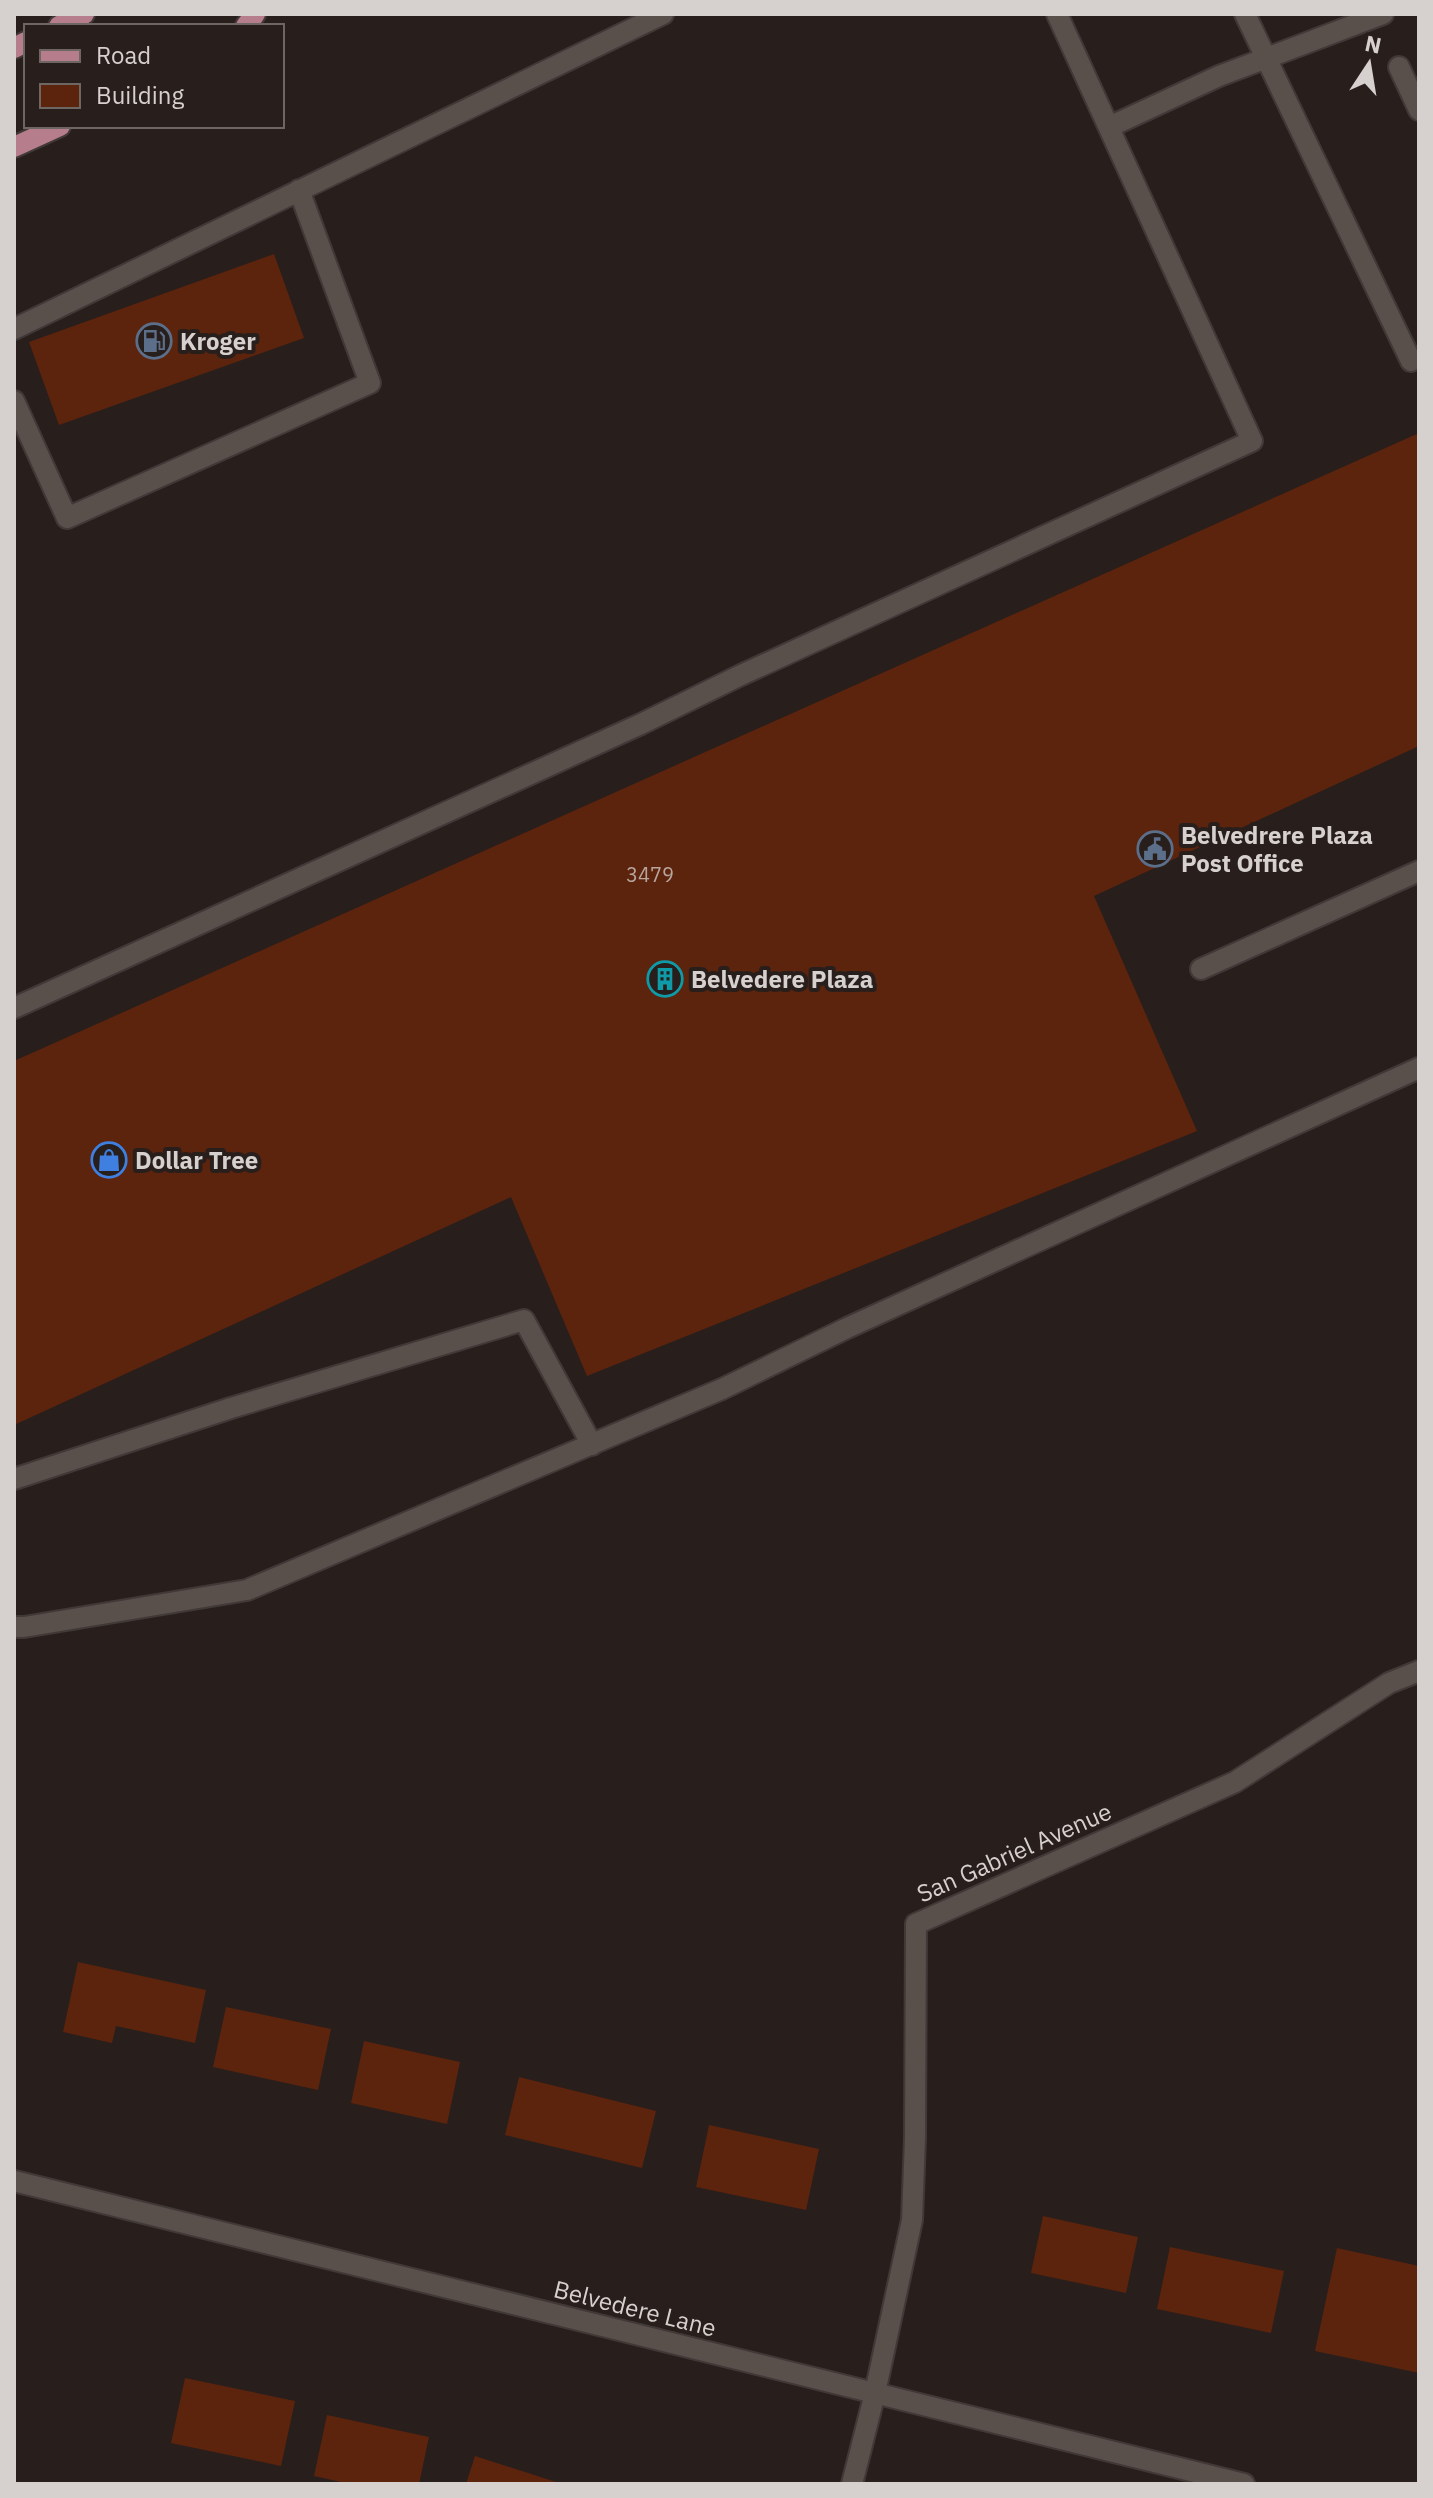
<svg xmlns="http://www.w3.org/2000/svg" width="1433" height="2498" font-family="'IBM Plex Sans',sans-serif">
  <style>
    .building { fill: #5c230d }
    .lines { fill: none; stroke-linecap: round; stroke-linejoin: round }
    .lane-casing { stroke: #403937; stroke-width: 24 }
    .street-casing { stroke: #403937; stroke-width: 24 }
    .primary-casing { stroke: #403937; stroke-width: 24 }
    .lane { stroke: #594f4b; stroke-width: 20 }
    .street { stroke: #594f4b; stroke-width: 20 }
    .primary { stroke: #b67d8d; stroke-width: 20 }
    .labels { text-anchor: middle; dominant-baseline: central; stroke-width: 8; stroke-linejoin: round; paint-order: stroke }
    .number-label { font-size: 20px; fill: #b8a59e }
    .poi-label { font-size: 24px; font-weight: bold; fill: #d6d0ce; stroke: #281f1c; text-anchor: start }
    .street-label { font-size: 24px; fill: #d6d0ce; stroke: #281f1c }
  </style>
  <rect width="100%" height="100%" fill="#281f1c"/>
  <!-- building -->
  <path class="building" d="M 274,254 L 304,338 L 59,425 L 29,342 Z
    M 1419,433 L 1419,746 L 1094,896 L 1197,1131 L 587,1376 L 511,1197 L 14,1425 L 14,1061 Z
    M 78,1962 L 206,1990 L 195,2043 L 116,2026 L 112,2043 L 63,2032 Z
    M 226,2007 L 331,2029 L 318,2090 L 213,2067 Z
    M 364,2041 L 460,2062 L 447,2124 L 351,2103 Z
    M 519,2077 L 656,2111 L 642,2168 L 505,2135 Z
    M 709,2125 L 819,2149 L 806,2210 L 696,2187 Z
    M 1043,2216 L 1138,2237 L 1126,2293 L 1031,2273 Z
    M 1170,2247 L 1284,2271 L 1271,2333 L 1157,2309 Z
    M 1337,2248 L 1419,2266 L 1419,2373 L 1315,2351 Z
    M 185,2378 L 295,2401 L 281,2466 L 171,2443 Z
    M 327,2415 L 429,2437 L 419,2484 L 350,2484 L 314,2476 Z
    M 475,2456 L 559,2483 L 559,2484 L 466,2484 Z"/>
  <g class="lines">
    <defs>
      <path id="lane" d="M 1245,14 L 1411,361
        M 1399,67 L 1419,110
        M 1109,127 L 1219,76 L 1383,14
        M 14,329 L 663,14
        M 14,401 L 67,518 L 370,383 L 299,190
        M 1201,969 L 1419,871
        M 14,1008 L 641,724 L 741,675 L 1252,441 L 1057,14
        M 14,1479 L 231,1408 L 524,1320 L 592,1445
        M 14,1627 L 24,1627 L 247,1590 L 722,1389 L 847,1328 L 1419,1068"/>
      <path id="street" d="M 14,2181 L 1244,2484
        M 852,2484 L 875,2393 L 912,2220 L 915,2138 L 916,1924 L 1235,1782 L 1389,1683 L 1419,1671"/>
      <path id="primary" d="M 59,26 L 84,14
        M 246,26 L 255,14
        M 14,48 L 26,42
        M 14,147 L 60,126"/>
    </defs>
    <!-- lane casing -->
    <use href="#lane" class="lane-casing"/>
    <!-- street casing -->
    <use href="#street" class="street-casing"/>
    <!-- primary casing -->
    <use href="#primary" class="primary-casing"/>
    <!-- lane -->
    <use href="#lane" class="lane"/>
    <!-- street -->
    <use href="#street" class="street"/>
    <!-- primary -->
    <use href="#primary" class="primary"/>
  </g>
  <!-- icons -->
  <defs>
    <symbol id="fuel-ring" viewBox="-11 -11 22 22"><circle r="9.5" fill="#281f1c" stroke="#5c6f8a" stroke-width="1.5"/><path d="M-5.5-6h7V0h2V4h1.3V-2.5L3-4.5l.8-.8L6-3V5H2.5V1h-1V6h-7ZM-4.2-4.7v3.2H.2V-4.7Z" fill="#5c6f8a"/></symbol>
    <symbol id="civic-ring" viewBox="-11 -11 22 22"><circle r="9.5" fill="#281f1c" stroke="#5c6f8a" stroke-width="1.5"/><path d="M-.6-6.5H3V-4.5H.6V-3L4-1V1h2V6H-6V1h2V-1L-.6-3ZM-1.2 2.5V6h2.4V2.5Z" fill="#5c6f8a"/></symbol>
    <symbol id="building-ring" viewBox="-11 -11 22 22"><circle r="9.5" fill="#281f1c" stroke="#0f9aa8" stroke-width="1.5"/><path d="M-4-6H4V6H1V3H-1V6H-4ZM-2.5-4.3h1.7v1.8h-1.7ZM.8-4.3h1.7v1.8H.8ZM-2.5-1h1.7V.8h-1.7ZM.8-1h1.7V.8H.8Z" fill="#0f9aa8"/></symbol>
    <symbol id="shop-ring" viewBox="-11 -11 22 22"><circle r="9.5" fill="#281f1c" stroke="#3f7fe0" stroke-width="1.5"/><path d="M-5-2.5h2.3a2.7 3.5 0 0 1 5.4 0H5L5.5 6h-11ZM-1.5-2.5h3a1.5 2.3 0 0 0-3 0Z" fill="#3f7fe0"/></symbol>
  </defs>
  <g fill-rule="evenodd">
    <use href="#fuel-ring" x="134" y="321" width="40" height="40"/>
    <use href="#civic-ring" x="1135" y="829" width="40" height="40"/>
    <use href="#building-ring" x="645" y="959" width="40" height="40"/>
    <use href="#shop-ring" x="89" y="1140" width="40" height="40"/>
  </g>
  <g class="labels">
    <!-- number labels -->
    <g class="number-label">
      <text x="650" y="874">3479</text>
    </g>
    <!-- poi labels -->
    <g class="poi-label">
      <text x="180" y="341">Kroger</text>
      <text x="1181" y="835">Belvedrere Plaza<tspan x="1181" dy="28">Post Office</tspan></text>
      <text x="691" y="979">Belvedere Plaza</text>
      <text x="135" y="1160">Dollar Tree</text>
    </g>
    <!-- street labels -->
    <g class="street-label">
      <text transform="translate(1014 1852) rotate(-24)">San Gabriel Avenue</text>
      <text transform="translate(635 2308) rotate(14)">Belvedere Lane</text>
    </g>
  </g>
  <!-- border -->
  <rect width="1433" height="2498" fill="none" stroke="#d6d0ce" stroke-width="32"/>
  <!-- legend -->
  <rect x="24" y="24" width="260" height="104" fill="#281f1c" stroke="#6e6663" stroke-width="2"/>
  <rect x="40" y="50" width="40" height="12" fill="#b67d8d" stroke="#6e6663" stroke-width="2"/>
  <text x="96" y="64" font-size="24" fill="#d6d0ce">Road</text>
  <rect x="40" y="84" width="40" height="24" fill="#5c230d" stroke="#6e6663" stroke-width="2"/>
  <text x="96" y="104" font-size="24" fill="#d6d0ce">Building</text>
  <!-- north arrow -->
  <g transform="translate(1369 64) rotate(12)" stroke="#281f1c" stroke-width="6" paint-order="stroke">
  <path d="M0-6L14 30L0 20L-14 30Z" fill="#d6d0ce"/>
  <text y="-12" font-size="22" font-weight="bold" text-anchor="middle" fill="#d6d0ce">N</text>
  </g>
</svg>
